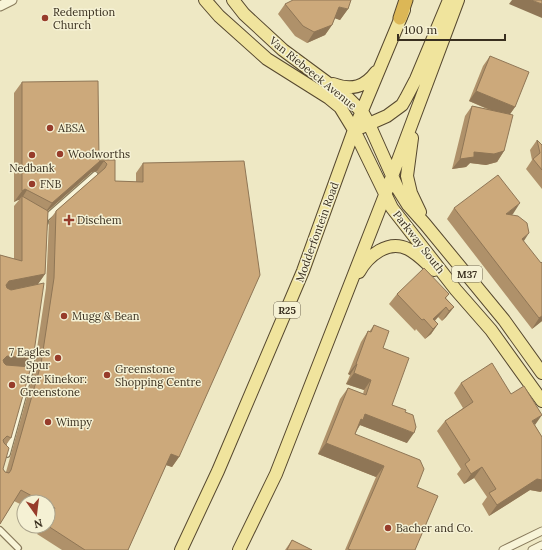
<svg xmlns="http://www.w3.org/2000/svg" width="542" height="550" font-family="Lora,serif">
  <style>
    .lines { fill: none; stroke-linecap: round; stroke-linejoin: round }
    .pedestrian-casing { stroke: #887a5b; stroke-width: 8 }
    .minor-casing { stroke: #887a5b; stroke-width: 9 }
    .tertiary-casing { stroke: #887a5b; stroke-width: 11 }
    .primary-casing { stroke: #56482f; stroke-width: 14 }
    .motorway-casing { stroke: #56482f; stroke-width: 15 }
    .pedestrian { stroke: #f8f4d8; stroke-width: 5.5 }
    .minor { stroke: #f8f4d8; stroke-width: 7 }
    .tertiary { stroke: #f8f4d8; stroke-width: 9 }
    .primary { stroke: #f0e49d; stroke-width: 12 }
    .motorway { stroke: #dcb756; stroke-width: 13 }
    .wall { fill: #af916a; fill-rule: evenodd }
    .shaded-wall { fill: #8f7656 }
    .building { fill: #cca97b; stroke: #8f7656 }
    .poi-dot { fill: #973c2b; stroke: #f5f1d4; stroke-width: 1.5 }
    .labels { text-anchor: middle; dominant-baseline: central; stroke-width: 3; stroke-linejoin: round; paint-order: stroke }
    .shield { fill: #f5f1d4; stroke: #716955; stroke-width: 1 }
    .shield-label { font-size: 10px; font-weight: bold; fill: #392f1f }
    .poi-label { font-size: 11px; fill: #392f1f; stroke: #f5f1d4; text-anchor: start }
    .street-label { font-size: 11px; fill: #392f1f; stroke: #f5f1d4 }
  </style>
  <rect width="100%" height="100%" fill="#eee8c4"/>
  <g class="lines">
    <defs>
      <path id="pedestrian" d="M 45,222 L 45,219 L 95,175
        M 7,454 L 29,374 L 32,356
        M 0,530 L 18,548"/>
      <path id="minor" d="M 503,550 L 542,531
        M 532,550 L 542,545"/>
      <path id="tertiary" d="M 0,6 L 12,0"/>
      <path id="primary" d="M 205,0 L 219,16 L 267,59 L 329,98 L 340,107 L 354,130 L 392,208 L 456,290 L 491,330 L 542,401
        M 233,0 L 244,14 L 283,50 L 348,98 L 363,113 L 369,124 L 398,189 L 408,205 L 425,224 L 504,320 L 542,373
        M 333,84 C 352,91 365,87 376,72
        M 362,127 L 387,116 L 402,105 L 406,98 L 416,79 L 449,0
        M 412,138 L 407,176 L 411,193 L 420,212
        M 359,272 C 368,256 388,239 408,249 C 418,254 426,263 434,270
        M 181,550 L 218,471 L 303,271 L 354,130 L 404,10
        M 239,550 L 276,474 L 385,195 L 458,0"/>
      <path id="motorway" d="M 400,18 L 406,0"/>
    </defs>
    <!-- pedestrian casing -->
    <use href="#pedestrian" class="pedestrian-casing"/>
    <!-- minor casing -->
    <use href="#minor" class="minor-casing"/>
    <!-- tertiary casing -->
    <use href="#tertiary" class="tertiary-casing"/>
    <!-- primary casing -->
    <use href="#primary" class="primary-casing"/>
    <!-- motorway casing -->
    <use href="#motorway" class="motorway-casing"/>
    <!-- pedestrian -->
    <use href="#pedestrian" class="pedestrian"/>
    <!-- minor -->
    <use href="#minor" class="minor"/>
    <!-- tertiary -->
    <use href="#tertiary" class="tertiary"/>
    <!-- primary -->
    <use href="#primary" class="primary"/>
    <!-- motorway -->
    <use href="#motorway" class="motorway"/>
  </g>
  <!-- wall -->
  <path class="wall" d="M 285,4 L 348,9 L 340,20 L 335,18 L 332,25 L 325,35 L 307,43 L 295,36 L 278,14 Z
    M 490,56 L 515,107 L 510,114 L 504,151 L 497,162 L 486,165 L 470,163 L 466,167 L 452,169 L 465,116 L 472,106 L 487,109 L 469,101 L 483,66 Z
    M 22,82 L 99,160 L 115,160 L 115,181 L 136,182 L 136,173 L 143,163 L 179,457 L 172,467 L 166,465 L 128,550 L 62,550 L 37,534 L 43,526 L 48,526 L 48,502 L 24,502 L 24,506 L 14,501 L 0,524 L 0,255 L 14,259 L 14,206 L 19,200 L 18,200 L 14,202 L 14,93 ZM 97,171 L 98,174 L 56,211 L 49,221 L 46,288 L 33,375 L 6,472 L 5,472 L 3,469 L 6,445 L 11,438 L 27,367 L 33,359 L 38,284 L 45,274 L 48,211 L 92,172 Z
    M 537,140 L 542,145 L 542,189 L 526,169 L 532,160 L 530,150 Z
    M 454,208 L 513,214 L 511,215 L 524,241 L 542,321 L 532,329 L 447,219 Z
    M 397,294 L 449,294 L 446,298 L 454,307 L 446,317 L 442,321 L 438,317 L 435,321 L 438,324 L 431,334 L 425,339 L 416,329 L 415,331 L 389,304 Z
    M 374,325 L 383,348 L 392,405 L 405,412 L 407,443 L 360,425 L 355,434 L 417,487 L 415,550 L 345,550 L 376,477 L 318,454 L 340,399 L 348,388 L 363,394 L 364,390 L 346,384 L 350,375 L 348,374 L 361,342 L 368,331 L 369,332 Z
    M 461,383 L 511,394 L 535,425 L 542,437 L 542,490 L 541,492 L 530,490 L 489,516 L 482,504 L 487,497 L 474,478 L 464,484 L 457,474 L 461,469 L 437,431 L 445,421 L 463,408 L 454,393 Z
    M 292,540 L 312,550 L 285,550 Z"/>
  <!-- shaded-wall -->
  <path class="shaded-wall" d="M 512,0 L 531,0 L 542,4 L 542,18 L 509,4 Z
    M 339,7 L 348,9 L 340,20 L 331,17 Z
    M 332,25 L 325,35 L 307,43 L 314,32 Z
    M 476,91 L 515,107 L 508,117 L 469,101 Z
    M 504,151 L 497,162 L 486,165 L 470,163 L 466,167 L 452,169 L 460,159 L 474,152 Z
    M 100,161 L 104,161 L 97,171 L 92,172 L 44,214 L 52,203 Z
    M 25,189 L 27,190 L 22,198 L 22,196 L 19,200 L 18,200 L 14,202 L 22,191 Z
    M 520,203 L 513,214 L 498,225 L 506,214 Z
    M 529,233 L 522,244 L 522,239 Z
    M 45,274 L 38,284 L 2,292 L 6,285 L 9,281 Z
    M 446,307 L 438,317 L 430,325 L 433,319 Z
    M 454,307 L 446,317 L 442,321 L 449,311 Z
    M 542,316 L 542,321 L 532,329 L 539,318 Z
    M 438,324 L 431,334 L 425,339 L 433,329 Z
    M 7,356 L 33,359 L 25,369 L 0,367 L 3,360 Z
    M 356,364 L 357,364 L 350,375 L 348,374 Z
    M 354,373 L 371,380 L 364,390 L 346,384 Z
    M 365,414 L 414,433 L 407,443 L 360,425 L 356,431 L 354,430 Z
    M 542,415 L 535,425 L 532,421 Z
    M 326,443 L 384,466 L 376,477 L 318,454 Z
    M 171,454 L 179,457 L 172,467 L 163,464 Z
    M 482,467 L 474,478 L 464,484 L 471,474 Z
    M 537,479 L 542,480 L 542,490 L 541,492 L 530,490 L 489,516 L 497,505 Z"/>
  <!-- building -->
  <path class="building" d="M 293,0 L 351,0 L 348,9 L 339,7 L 332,25 L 314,32 L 303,26 L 285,4 Z
    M 531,0 L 542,0 L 542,4 Z
    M 490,56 L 529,72 L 515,107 L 476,91 Z
    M 98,81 L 99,160 L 115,160 L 115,181 L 143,182 L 143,163 L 244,161 L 260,275 L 179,457 L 171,454 L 128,550 L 85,550 L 48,526 L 48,519 L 55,508 L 48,505 L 48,502 L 43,502 L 21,490 L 0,524 L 0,255 L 22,261 L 22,196 L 48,211 L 45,274 L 9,281 L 6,285 L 7,288 L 11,290 L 44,283 L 33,359 L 7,356 L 3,360 L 4,363 L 6,365 L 31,367 L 11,438 L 7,436 L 3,440 L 4,443 L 9,448 L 3,469 L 5,472 L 9,473 L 11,470 L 41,364 L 54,278 L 56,211 L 105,168 L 107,164 L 104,161 L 100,161 L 52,203 L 27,190 L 25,189 L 22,191 L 22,82 Z
    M 472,106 L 513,115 L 504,151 L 494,154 L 474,152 L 474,157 L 460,159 Z
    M 537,140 L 542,145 L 542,170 L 533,159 L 540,153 Z
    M 498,175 L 520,203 L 506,214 L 518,216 L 527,223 L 529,233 L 522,239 L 541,263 L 542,262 L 542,316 L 539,318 L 454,208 Z
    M 424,268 L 449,294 L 445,298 L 454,307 L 449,311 L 446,307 L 433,319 L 438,324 L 433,329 L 424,319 L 422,320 L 397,294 Z
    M 374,325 L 389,331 L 383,348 L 409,358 L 392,405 L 406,410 L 405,412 L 413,415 L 416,427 L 414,433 L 365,414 L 363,420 L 361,419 L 355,434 L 420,460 L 424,469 L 417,487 L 438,496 L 415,550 L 351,550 L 348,549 L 384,466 L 326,443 L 348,388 L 366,395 L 371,380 L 354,373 L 357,364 L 356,364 L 368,331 L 371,332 Z
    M 492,363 L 511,394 L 524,386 L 542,415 L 532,421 L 542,437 L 542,480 L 537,479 L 497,505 L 489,493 L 496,489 L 482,467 L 471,474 L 465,464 L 470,460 L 445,421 L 473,402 L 461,383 Z
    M 292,540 L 312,550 L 287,550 Z"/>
  <!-- markers -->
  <g class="poi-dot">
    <circle cx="45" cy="18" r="4"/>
    <circle cx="50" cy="128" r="4"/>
    <circle cx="60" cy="154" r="4"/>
    <circle cx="32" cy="155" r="4"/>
    <circle cx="32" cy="184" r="4"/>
    <path d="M67 214h4v4h4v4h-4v4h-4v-4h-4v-4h4z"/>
    <circle cx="64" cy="316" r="4"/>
    <circle cx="58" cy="358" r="4"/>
    <circle cx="107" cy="375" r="4"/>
    <circle cx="12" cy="385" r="4"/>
    <circle cx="48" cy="422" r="4"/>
    <circle cx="388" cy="528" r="4"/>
  </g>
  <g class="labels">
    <!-- shield labels -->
    <g class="shield">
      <rect x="452" y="266" width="30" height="16" rx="3"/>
      <rect x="274" y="302" width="26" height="16" rx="3"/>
    </g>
    <g class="shield-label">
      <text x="467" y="274">M37</text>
      <text x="287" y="310">R25</text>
    </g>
    <!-- poi labels -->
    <g class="poi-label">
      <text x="53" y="12">Redemption<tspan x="53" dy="13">Church</tspan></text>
      <text x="58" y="128">ABSA</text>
      <text x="68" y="154">Woolworths</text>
      <text x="32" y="168" text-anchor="middle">Nedbank</text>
      <text x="40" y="184">FNB</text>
      <text x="77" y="220">Dischem</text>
      <text x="72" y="316">Mugg &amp; Bean</text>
      <text x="50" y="352" text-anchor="end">7 Eagles<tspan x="50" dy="13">Spur</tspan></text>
      <text x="115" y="369">Greenstone<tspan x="115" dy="13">Shopping Centre</tspan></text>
      <text x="20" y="379">Ster Kinekor:<tspan x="20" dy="13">Greenstone</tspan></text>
      <text x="56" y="422">Wimpy</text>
      <text x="396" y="528">Bacher and Co.</text>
    </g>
    <!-- street labels -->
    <g class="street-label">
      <text transform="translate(313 73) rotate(39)">Van Riebeeck Avenue</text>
      <text transform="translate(317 232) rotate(-70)">Modderfontein Road</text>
      <text transform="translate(419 242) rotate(52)">Parkway South</text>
    </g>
  </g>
  <!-- north arrow -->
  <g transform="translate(36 514) rotate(166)"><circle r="19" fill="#f5f1d4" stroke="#aaa38c"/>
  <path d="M0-3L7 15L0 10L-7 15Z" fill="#973c2b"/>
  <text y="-6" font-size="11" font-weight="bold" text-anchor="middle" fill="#392f1f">N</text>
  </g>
  <!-- scale -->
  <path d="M398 34v6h107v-6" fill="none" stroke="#392f1f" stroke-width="2"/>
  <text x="404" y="34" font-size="12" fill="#392f1f" stroke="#f5f1d4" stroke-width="3" paint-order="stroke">100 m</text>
</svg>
